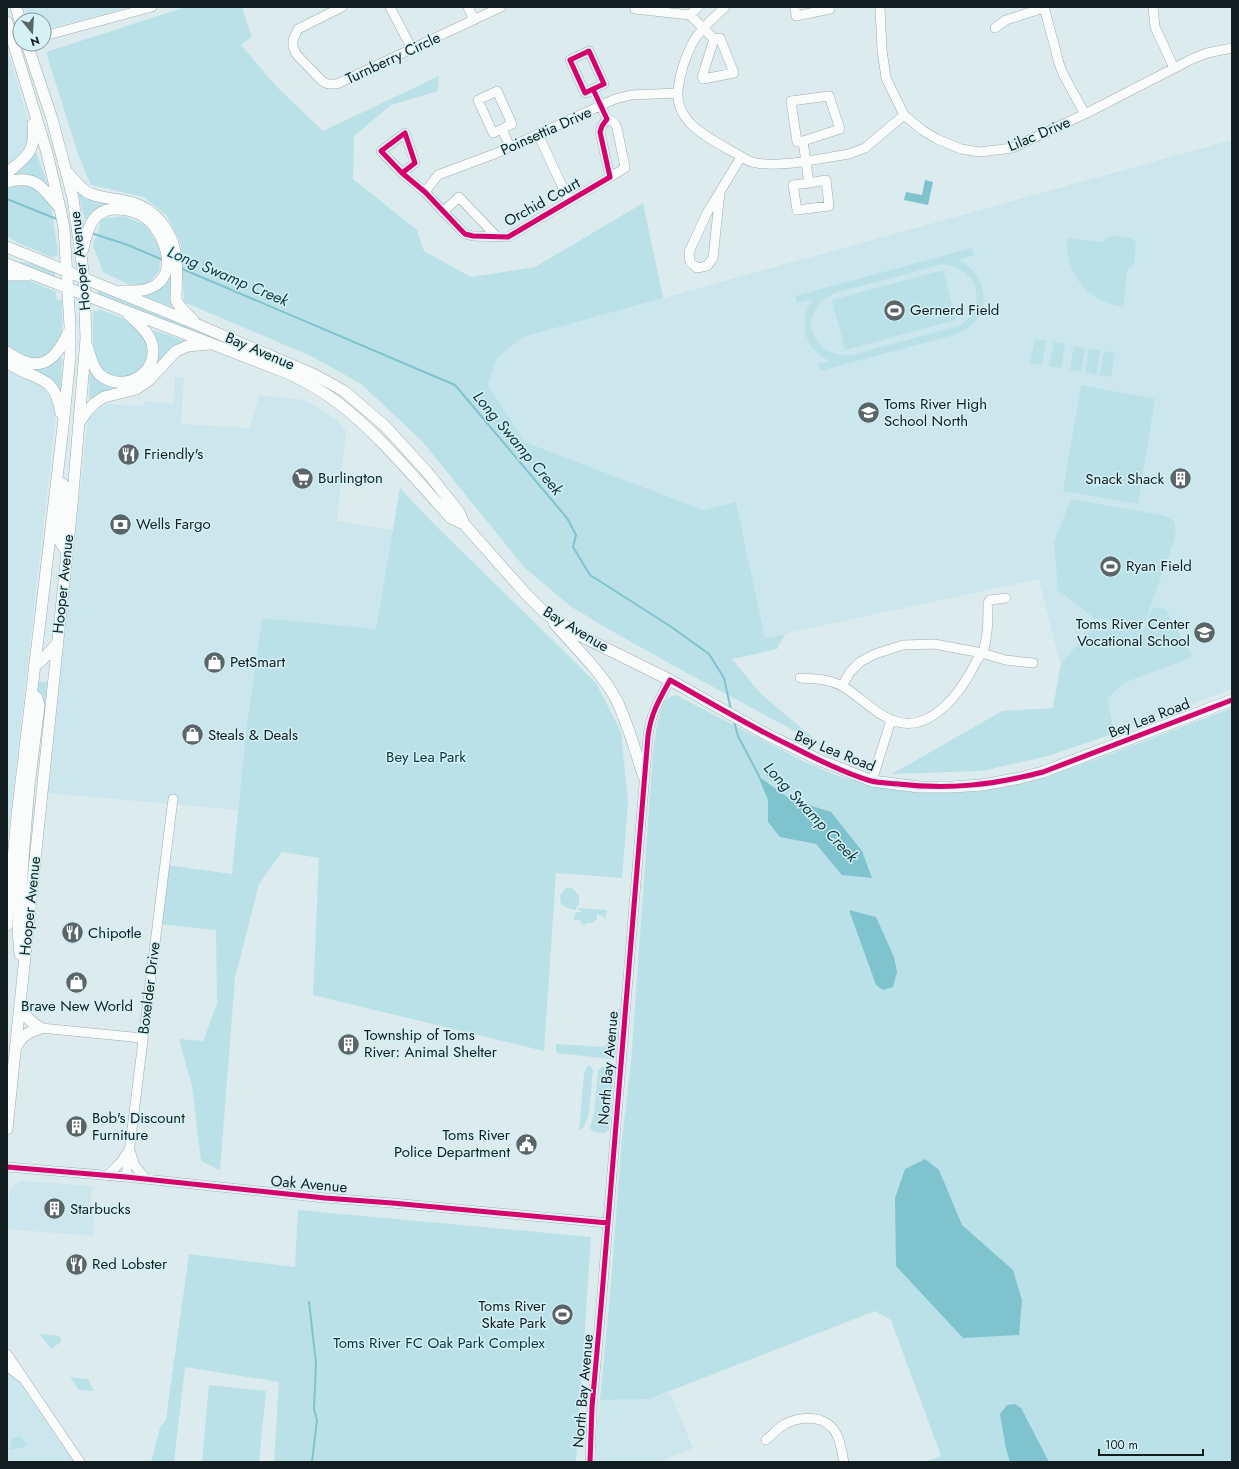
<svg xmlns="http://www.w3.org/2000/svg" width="1239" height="1469" font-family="Jost,sans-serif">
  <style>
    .built { fill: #cbe7ed }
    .green { fill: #bae1e8; fill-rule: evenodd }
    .water { fill: #7fc3ce }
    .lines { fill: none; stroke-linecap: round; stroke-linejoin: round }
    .stream { stroke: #7fc3ce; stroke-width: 2 }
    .minor-casing { stroke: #a0acae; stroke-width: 10 }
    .major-casing { stroke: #a0acae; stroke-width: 12 }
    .minor { stroke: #fafcfc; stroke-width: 9 }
    .major { stroke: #fafcfc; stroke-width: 11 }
    .cycleway-casing { stroke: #d4f1f6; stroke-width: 8 }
    .cycleway { stroke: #d6006c; stroke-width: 5 }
    .labels { text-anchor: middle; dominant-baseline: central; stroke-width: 3; stroke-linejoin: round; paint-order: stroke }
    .street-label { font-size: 15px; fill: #121d1f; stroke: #d4f1f6 }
    .poi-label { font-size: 15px; fill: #121d1f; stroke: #d4f1f6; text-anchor: start }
    .park-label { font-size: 15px; fill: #08353c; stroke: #d4f1f6 }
    .water-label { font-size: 16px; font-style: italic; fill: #113c43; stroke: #d4f1f6 }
  </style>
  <rect width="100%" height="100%" fill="#dcebee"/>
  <!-- built -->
  <path class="built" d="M 24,7 L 129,7 L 71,23 L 44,29 L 44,20 L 28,20 Z
    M 7,48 L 30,127 L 30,144 L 7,169 Z
    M 1232,140 L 1232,689 L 1115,733 L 1107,699 L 1124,683 L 1191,657 L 1166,609 L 1144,630 L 1095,625 L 1061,663 L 1059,659 L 1039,579 L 765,638 L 736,502 L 703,510 L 525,442 L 488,385 L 496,359 L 523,337 Z
    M 7,367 L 47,387 L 57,404 L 7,847 Z
    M 175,377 L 184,378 L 181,424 L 250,428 L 259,395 L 305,400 L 336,420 L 346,431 L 337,521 L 393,530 L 376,629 L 262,618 L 246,731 L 238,810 L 48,793 L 88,418 L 106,404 L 144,406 L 145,401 L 173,404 Z
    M 21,1181 L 93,1186 L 90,1204 L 95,1206 L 93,1236 L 7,1229 L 7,1207 L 11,1188 Z
    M 7,1368 L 12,1372 L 75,1462 L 7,1462 Z
    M 670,1392 L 693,1448 L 660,1462 L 596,1462 L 597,1427 L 600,1400 L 649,1399 Z"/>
  <!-- green -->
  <path class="green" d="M 186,7 L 242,7 L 252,37 L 241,45 L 276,86 L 323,131 L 439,76 L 438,91 L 391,105 L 354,136 L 353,179 L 417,230 L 424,251 L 471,277 L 535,267 L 643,203 L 663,298 L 523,337 L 496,359 L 488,385 L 525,442 L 703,510 L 736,502 L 765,638 L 785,634 L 777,649 L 732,659 L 761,694 L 824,747 L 676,667 L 603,626 L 570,606 L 524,567 L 422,441 L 361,384 L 313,357 L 184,302 L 181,244 L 167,216 L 144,197 L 91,185 L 78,154 L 46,52 Z
    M 36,152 L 49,188 L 7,178 L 26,164 Z
    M 16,185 L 35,185 L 51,204 L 58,254 L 57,256 L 54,256 L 54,258 L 18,243 L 7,236 L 7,189 Z
    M 77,189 L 120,204 L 90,217 L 85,220 Z
    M 124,216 L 145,225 L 156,241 L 161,255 L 159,271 L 148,284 L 132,286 L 103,272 L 93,245 L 102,219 Z
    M 1110,236 C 1118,237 1132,235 1136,243 L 1134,264 L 1127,270 L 1123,307 C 1087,301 1065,274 1067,238 L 1103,242 Z
    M 972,248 L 974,255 L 958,260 C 983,271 993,303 973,324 C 968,329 961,332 954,335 L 820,371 L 818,364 L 830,361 C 826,359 822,357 819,354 C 806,344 801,326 807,310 C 808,306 811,303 813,299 L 797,303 L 795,296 ZM 943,264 C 978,268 988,304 961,325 L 852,355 C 809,359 795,310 835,293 Z
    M 19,262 L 35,264 L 55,271 L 55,277 L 53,277 L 19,263 Z
    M 172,270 L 172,307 L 140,295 Z
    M 943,270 L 956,320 L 845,350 L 832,300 Z
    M 7,279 L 28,280 L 54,291 L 56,292 L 57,300 L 62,300 L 62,336 L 47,357 L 29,359 L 7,347 Z
    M 98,290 L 236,347 L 236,348 L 98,296 Z
    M 99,309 L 127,320 L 147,339 L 149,356 L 139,373 L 120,379 L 100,370 L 93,352 L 93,310 L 98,312 Z
    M 153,330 L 192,343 L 153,370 L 155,337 Z
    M 1035,339 L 1046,341 L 1042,365 L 1030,363 Z
    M 1054,342 L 1065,344 L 1061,368 L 1049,366 Z
    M 1074,346 L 1085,348 L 1081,372 L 1070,370 Z
    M 1089,348 L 1100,350 L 1096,375 L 1085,372 Z
    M 1104,351 L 1115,353 L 1111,377 L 1100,375 Z
    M 61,357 L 62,358 L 61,395 L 26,367 L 48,365 Z
    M 90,367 L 122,387 L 89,399 Z
    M 1081,385 L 1155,399 L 1138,504 L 1063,491 Z
    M 400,488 L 434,524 L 527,615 L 596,683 L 621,732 L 628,802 L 622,878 L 556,873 L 544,1051 L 313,995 L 319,858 L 282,852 L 259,884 L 235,978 L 220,1170 L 201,1161 L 192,1086 L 179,1039 L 203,1041 L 217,1004 L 216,930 L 158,924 L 166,865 L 232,874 L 246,731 L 262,618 L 376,629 Z
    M 1071,499 L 1161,515 L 1168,517 L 1174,521 L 1176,530 L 1174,540 L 1144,625 L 1095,619 L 1058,590 L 1054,542 Z
    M 1153,607 L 1166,609 L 1192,657 L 1124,683 L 1107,699 L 1115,733 L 1048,756 L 981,771 L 892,774 L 1002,711 L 1053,708 L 1061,663 L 1095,625 L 1144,630 Z
    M 37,681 L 47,682 L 45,702 L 43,702 L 40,695 L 37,691 Z
    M 676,695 L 807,763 L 838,776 L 871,785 L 918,792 L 952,793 L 983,791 L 1022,784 L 1092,761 L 1232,708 L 1232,1462 L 925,1462 L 941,1456 L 891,1320 L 875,1311 L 649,1399 L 600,1400 L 610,1295 L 622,1138 L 631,1063 L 651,780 C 652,763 656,710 667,699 C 669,697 673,696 676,695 Z
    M 566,888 L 572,888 L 579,896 L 579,904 L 575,910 L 567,908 L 561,904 L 560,895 Z
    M 579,908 L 607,910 L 605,920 L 603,916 L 597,914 L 597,919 L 592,923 L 588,923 L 584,925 L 581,923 L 580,919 L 573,921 L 576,912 L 582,912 L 578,909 Z
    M 608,1041 L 616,1041 C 616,1048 618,1056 611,1059 L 558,1053 L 556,1051 L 556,1045 L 558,1044 L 602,1047 L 605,1046 Z
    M 588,1065 L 591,1067 L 593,1070 L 589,1114 L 584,1127 L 579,1131 L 584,1074 Z
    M 602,1067 L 610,1068 L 614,1072 L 609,1130 L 605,1133 L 594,1132 L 590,1128 L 594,1113 L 598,1071 Z
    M 298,1210 L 591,1237 L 576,1462 L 274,1462 L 279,1382 L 185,1367 L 174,1462 L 151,1462 L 160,1428 L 166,1419 L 189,1254 L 295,1267 Z
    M 40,1334 L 60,1336 L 61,1342 L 51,1349 Z
    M 70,1377 L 88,1379 L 94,1391 L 79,1390 Z
    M 209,1385 L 266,1391 L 259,1462 L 202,1462 Z
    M 21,1436 L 27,1446 L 10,1450 L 12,1438 Z"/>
  <!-- water -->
  <path class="water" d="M 925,180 L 933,182 L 928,205 L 904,200 L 906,192 L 922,195 Z
    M 758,776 L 790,799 L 831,812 L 862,851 L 872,878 L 842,875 L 816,844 L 780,837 L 768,822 L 768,800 Z
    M 849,910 L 876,917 L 894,957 L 897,972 L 893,987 L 883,990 L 876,985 Z
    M 925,1159 L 939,1170 L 962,1225 L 1013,1270 L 1022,1300 L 1019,1335 L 963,1338 L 896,1266 L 895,1198 L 905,1169 Z
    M 1015,1404 L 1021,1408 L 1049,1462 L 1010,1462 L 1006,1449 L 1000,1414 L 1007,1405 Z"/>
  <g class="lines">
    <!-- stream -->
    <path class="stream" d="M 7,199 L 59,220
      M 91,233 L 128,245 L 163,260
      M 180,268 L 455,385 L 567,518 L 576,535 L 573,547 L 590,575 L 670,626 L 709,654 L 724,678 L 731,710
      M 734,721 L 738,736 L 759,776
      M 309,1302 L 316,1363 L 314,1409 L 317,1420 L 312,1462"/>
    <defs>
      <path id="minor" d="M 342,7 L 298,29 L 293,40 L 293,46 L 296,54 L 322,81 L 328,84 L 337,84 L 501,7
        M 390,7 L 412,49
        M 468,7 L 474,20
        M 635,7 L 635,9 L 690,15 L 714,39 L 702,77 L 703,79 L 734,73 L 720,38 L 714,39
        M 725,7 C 716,16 705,25 697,36 C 690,45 687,55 683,66 C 677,88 673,105 690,123 C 701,136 733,151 749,161 C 773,170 822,158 849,154 L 865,148 L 904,115
        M 795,7 L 796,16 L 830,9 L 830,7
        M 880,7 L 882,50 L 886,78 L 904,115 L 922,130 L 937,139 L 961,149 L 980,152 L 1012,148 L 1085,114 L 1192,59 L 1207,53 L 1232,48
        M 1044,7 L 1059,63 L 1063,74 L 1085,114
        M 1153,7 L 1155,27 L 1174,68
        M 690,15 L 698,7
        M 995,28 L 1006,20 L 1044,8
        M 44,36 L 152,7
        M 607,119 L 614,122 L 617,128 L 625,167 L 625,168 L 610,177
        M 502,129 L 512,124 L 497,91 L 478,100 L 493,133 L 502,129 L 510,147
        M 538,134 L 569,201
        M 803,141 L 840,129 L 829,96 L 791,101 L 797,142 L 803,141 L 809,183 L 793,185 L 797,210 L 829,206 L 826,180 L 809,183
        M 402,173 L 381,151 L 405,133 L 415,163 L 402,173 L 425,192 L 460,229 L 465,234 L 473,236 L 508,237 L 610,177 L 600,132 L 602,126 L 607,119 L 593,89 L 585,93 L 570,60 L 589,51 L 604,84 L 593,89
        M 425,192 L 438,175 L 497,153 L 615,99 L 631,95 L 678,93
        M 720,192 L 713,258 L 707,266 L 697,268 L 690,262 L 689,252 L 707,213 L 741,157
        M 443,212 L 459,197 L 497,237
        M 800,678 C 814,679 829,679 842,686 C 859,695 873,713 892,720 C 930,736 962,691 976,662 C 978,658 981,655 983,652 C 988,636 988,620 988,603 L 990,600 L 1006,598
        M 842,686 L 850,672 L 860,662 L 875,654 L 903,645 L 934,644 L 982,653 L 1005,660 L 1033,663
        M 872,781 L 891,720
        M 41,1028 L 142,1038
        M 7,1167 L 126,1177 L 325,1198 L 392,1203 L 608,1223
        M 107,1176 L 122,1161 L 124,1157 L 130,1150 L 135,1166 L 146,1179
        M 126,1177 L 173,799
        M 7,1354 L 80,1462
        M 766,1440 C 772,1435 778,1428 785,1424 C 803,1415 827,1415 837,1435 C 841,1443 842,1454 844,1462
        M 590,1462 L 592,1407 L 602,1295 L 648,736 C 651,713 659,700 670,680"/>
      <path id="major" d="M 16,7 L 20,21
        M 7,22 L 47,153 L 60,208 L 64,228 L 70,326 L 70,357 L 63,427 L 17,816 L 7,925
        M 67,172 C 74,179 82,191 91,194 C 105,199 120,199 133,203 C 155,210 170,229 175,251 C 178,266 176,284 176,300 L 180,307 L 193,320
        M 7,173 C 27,156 36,152 33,124
        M 7,182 C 35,174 42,187 59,207
        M 7,247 L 196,324 L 315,375 L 344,391 L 385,426 L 427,472 L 459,512 L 464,524 L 526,594 L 546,614 L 581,636 L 670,680 L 762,732 L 819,760 L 872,781 L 919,787 L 951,787 L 982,785 L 1020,778 L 1043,772 L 1232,700
        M 83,249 C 87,229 93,208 117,209 C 127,209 138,212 146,218 C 166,234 180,276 150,288 C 141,292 131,291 122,291
        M 7,264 L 126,311 L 290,374 C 306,382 322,391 337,402 C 378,433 417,481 451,518 L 464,524
        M 7,275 L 28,275
        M 88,348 C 90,357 93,367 99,374 C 123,395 160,373 152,344 C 149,332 137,323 129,315
        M 7,352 C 37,374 54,364 68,333
        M 7,362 C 34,382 54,371 61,413
        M 80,421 L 87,411 L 95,403 L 104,397 L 136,389 L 149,380 L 176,351 L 188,346 L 209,344
        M 63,484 L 59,533 L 59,540 L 66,551
        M 554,623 C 574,646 602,673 616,699 C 628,723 635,751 644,777
        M 34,666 L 42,660 L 56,645
        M 20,954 L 18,930 L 24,846 L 29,785 L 39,706 L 37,698 L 31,693
        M 20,1002 C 25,1016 28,1021 41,1028
        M 16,1047 C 22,1035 29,1032 41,1028
        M 7,1129 L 72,505 L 86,339 L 84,278 L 73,198 L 52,119 L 27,44
        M 7,1365 L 21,1376"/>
    </defs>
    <!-- minor casing -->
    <use href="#minor" class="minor-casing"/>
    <!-- major casing -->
    <use href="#major" class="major-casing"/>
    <!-- minor -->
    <use href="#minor" class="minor"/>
    <!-- major -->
    <use href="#major" class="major"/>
    <defs>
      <path id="cycleway" d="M 402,173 L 381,151 L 405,133 L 415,163 L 402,173 L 425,192 L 460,229 L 465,234 L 473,236 L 508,237 L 610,177 L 600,132 L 602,126 L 607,119 L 593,89 L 585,93 L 570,60 L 589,51 L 604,84 L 593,89
        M 7,1167 L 126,1177 L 325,1198 L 392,1203 L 608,1223
        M 590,1462 L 592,1407 L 602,1295 L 648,736 C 651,713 659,700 670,680 C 711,703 751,727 793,747 C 818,760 844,773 871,781 C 880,783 890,783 898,784 C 949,790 993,785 1043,772 L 1232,700"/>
    </defs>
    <!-- cycleway casing -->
    <use href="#cycleway" class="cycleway-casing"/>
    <!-- cycleway -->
    <use href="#cycleway" class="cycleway"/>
  </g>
  <!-- icons -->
  <defs>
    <symbol id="stadium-disc" viewBox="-11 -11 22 22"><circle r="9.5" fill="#596567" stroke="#d4f1f6"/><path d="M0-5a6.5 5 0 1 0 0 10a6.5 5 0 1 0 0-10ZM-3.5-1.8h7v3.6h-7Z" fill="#fff"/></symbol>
    <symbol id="school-disc" viewBox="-11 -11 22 22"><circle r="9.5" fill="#596567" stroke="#d4f1f6"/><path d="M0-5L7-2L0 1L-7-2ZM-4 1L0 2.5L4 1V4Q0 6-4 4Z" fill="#fff"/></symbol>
    <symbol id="restaurant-disc" viewBox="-11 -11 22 22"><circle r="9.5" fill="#596567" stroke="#d4f1f6"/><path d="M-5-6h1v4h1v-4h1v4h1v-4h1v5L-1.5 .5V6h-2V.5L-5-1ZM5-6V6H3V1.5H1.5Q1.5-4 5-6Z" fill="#fff"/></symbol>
    <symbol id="supermarket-disc" viewBox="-11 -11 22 22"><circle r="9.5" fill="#596567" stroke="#d4f1f6"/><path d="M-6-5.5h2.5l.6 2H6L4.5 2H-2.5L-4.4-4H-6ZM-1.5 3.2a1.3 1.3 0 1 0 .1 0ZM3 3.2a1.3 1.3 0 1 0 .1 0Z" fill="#fff"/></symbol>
    <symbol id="building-disc" viewBox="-11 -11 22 22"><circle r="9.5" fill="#596567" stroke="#d4f1f6"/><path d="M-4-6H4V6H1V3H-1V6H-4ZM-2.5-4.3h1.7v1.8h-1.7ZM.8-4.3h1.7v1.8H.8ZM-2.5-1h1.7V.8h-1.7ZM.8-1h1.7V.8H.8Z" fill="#fff"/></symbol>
    <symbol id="bank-disc" viewBox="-11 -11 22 22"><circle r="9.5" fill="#596567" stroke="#d4f1f6"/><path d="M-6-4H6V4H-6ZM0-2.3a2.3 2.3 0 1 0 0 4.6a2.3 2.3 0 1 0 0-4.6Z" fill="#fff"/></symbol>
    <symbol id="shop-disc" viewBox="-11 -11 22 22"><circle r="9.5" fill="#596567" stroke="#d4f1f6"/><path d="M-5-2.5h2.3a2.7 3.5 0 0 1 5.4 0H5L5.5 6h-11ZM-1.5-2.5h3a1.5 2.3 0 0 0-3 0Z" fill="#fff"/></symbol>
    <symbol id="civic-disc" viewBox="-11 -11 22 22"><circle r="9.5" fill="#596567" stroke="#d4f1f6"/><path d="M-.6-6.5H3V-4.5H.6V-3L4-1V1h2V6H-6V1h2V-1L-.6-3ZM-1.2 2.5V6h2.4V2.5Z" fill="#fff"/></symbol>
  </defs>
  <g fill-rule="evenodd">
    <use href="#stadium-disc" x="882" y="298" width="25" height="25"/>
    <use href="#school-disc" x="856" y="400" width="25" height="25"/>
    <use href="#restaurant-disc" x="116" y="442" width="25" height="25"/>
    <use href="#supermarket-disc" x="290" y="466" width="25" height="25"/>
    <use href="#building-disc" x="1168" y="466" width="25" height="25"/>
    <use href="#bank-disc" x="108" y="512" width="25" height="25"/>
    <use href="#stadium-disc" x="1098" y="554" width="25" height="25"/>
    <use href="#school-disc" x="1192" y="620" width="25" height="25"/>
    <use href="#shop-disc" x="202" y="650" width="25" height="25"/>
    <use href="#shop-disc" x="180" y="722" width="25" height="25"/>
    <use href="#restaurant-disc" x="60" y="920" width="25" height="25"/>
    <use href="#shop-disc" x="64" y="970" width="25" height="25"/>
    <use href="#building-disc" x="336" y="1032" width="25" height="25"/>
    <use href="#building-disc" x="64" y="1114" width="25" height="25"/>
    <use href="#civic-disc" x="514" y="1132" width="25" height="25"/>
    <use href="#building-disc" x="42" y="1196" width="25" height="25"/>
    <use href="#restaurant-disc" x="64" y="1252" width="25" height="25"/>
    <use href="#stadium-disc" x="550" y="1302" width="25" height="25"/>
  </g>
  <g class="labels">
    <!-- street labels -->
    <g class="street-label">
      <text transform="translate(393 58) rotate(-25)">Turnberry Circle</text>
      <text transform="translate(546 131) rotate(-24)">Poinsettia Drive</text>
      <text transform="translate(1039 134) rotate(-23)">Lilac Drive</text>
      <text transform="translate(542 202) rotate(-29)">Orchid Court</text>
      <text transform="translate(80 261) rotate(-96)">Hooper Avenue</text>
      <text transform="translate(260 351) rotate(23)">Bay Avenue</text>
      <text transform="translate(63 584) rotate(-84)">Hooper Avenue</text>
      <text transform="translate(576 629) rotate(31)">Bay Avenue</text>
      <text transform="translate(1149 718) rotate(-21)">Bey Lea Road</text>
      <text transform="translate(835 751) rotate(22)">Bey Lea Road</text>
      <text transform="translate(30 906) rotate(-84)">Hooper Avenue</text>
      <text transform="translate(149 988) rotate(-83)">Boxelder Drive</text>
      <text transform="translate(608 1068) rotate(-85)">North Bay Avenue</text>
      <text transform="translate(309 1184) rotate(5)">Oak Avenue</text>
      <text transform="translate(583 1391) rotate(-85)">North Bay Avenue</text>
    </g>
    <!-- poi labels -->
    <g class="poi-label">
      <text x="910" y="310">Gernerd Field</text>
      <text x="884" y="404">Toms River High<tspan x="884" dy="17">School North</tspan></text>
      <text x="144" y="454">Friendly's</text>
      <text x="318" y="478">Burlington</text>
      <text x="1164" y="479" text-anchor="end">Snack Shack</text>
      <text x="136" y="524">Wells Fargo</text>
      <text x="1126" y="566">Ryan Field</text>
      <text x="1190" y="624" text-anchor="end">Toms River Center<tspan x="1190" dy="17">Vocational School</tspan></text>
      <text x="230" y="662">PetSmart</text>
      <text x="208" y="735">Steals &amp; Deals</text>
      <text x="88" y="933">Chipotle</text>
      <text x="77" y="1006" text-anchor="middle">Brave New World</text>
      <text x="364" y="1035">Township of Toms<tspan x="364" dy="17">River: Animal Shelter</tspan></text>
      <text x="92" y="1118">Bob's Discount<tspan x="92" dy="17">Furniture</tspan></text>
      <text x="510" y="1135" text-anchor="end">Toms River<tspan x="510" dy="17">Police Department</tspan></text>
      <text x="70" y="1209">Starbucks</text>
      <text x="92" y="1264">Red Lobster</text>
      <text x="546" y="1306" text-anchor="end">Toms River<tspan x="546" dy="17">Skate Park</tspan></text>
    </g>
    <!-- park labels -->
    <g class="park-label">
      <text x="426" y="757">Bey Lea Park</text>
      <text x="439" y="1343">Toms River FC Oak Park Complex</text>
    </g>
    <!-- water labels -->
    <g class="water-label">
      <text transform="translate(228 276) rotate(23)">Long Swamp Creek</text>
      <text transform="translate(518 443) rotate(50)">Long Swamp Creek</text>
      <text transform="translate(811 812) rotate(47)">Long Swamp Creek</text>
    </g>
  </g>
  <!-- border -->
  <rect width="1239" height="1469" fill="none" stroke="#121d1f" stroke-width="16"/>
  <!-- north arrow -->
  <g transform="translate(32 32) rotate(162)"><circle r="19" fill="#d4f1f6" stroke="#869ca0"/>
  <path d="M0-3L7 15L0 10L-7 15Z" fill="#596567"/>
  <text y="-6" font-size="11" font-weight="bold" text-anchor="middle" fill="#121d1f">N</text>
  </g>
  <!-- scale -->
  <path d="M1099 1449v6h104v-6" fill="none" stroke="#121d1f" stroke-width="2"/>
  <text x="1105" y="1449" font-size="12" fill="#121d1f" stroke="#d4f1f6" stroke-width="3" paint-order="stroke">100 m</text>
</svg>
